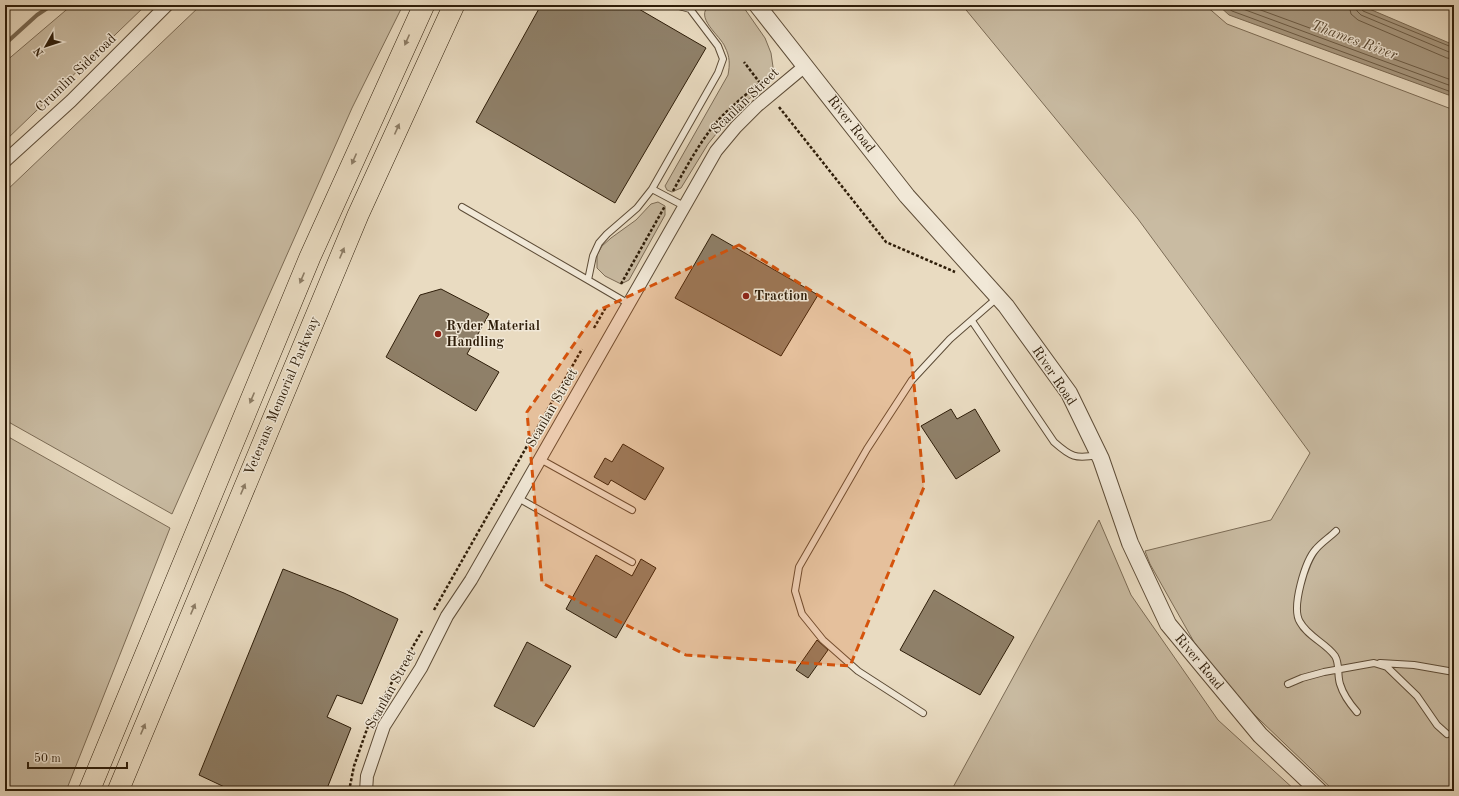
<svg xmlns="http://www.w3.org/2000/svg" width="1459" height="796" font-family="'Old Standard TT',serif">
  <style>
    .green { fill: #c9bba2; stroke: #7c6c56 }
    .water { fill: #a99a82; stroke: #786852 }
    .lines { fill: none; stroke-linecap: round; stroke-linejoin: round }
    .shore { stroke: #6c5c46; stroke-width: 1 }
    .stream { stroke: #786852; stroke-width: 4 }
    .building { fill: #8f8069; stroke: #2e1d09 }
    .service-casing { stroke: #5d4c37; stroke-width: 8 }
    .minor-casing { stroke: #5d4c37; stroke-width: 14 }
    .tertiary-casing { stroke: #5d4c37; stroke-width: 18 }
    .trunk-casing { stroke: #2e1d09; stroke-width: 22 }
    .path { stroke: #2e1d09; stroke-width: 2.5; stroke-dasharray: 3 2; stroke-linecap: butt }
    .service { stroke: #f1e8d7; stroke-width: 6 }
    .minor { stroke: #f1e8d7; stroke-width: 12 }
    .tertiary { stroke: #f1e8d7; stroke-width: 16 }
    .trunk { stroke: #e9dbc1; stroke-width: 21 }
    .oneway { fill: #8c7c65 }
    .marked { fill: #d5530c; fill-opacity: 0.2; stroke: #d5530c; stroke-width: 3; stroke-dasharray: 8 5; stroke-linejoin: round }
    .poi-dot { fill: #8f2418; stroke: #f1e8d7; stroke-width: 1.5 }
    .labels { text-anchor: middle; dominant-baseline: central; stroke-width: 3; stroke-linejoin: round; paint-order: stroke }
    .street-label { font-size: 14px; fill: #2e1d09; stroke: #f1e8d7 }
    .poi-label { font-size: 14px; font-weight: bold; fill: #2e1d09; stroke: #f1e8d7; text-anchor: start }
    .water-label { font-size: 15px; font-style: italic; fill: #594933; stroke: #f1e8d7 }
  </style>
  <rect width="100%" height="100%" fill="#e9dbc1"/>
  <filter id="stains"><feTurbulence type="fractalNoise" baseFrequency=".005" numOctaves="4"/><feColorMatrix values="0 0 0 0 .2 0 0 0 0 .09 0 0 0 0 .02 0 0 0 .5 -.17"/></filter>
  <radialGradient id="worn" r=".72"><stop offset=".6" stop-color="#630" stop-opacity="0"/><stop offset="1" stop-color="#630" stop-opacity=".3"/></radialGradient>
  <!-- green -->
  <path class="green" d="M 72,5 L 146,5 L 5,141 L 5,62 Z
    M 201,5 L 403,5 L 352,108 L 172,514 L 5,420 L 5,192 Z
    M 710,5 L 742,5 L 765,38 L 771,53 L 773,67 L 770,79 L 763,88 L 745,102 L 728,119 L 708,144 L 681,188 L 672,192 L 667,190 L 665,186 L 728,75 C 730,64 730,57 725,47 C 721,36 693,17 710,5 Z
    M 962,5 L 1205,5 L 1227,24 L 1454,110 L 1454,791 L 1334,791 L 1236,697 L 1194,642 L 1150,564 L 1145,551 L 1271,520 L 1310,453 L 1138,219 Z
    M 658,202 L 665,206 L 665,215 L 629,280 L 621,284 L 605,276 L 597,268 L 597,255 L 602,246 L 611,238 L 636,220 L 651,204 Z
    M 5,435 L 170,528 L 66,791 L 5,791 Z
    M 1099,520 L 1131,595 L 1218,720 L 1296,791 L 951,791 Z"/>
  <!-- water -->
  <path class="water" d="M 1218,5 L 1360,5 L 1454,45 L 1454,97 L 1229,15 Z"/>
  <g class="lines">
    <!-- shore -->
    <path class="shore" d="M 1224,5 L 1232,11 L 1454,93
      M 1232,5 L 1454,87
      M 1247,5 L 1454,81
      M 1349,5 L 1351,14 L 1358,20 L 1447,58 L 1454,59
      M 1355,5 L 1357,11 L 1361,15 L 1449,52 L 1454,53
      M 1360,5 L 1361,8 L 1363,11 L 1454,48"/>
    <!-- stream -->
    <path class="stream" d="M 5,44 L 37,15 L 52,5"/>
  </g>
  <!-- building -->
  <path class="building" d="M 541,5 L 632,5 L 706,48 L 615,203 L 476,122 Z
    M 712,234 L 818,295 L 781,356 L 675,298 Z
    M 441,289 L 489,314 L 467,354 L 499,372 L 476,411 L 386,357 L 420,295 Z
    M 951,409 L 957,419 L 975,409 L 1000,451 L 956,479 L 921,426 Z
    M 623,444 L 664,468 L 645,500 L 611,480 L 608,485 L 594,477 L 605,458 L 612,462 Z
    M 596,555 L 632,576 L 641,559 L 656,568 L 616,638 L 566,609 Z
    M 283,569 L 344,593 L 398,619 L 362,704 L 337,695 L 327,717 L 351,728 L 326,791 L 233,791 L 199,775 Z
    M 934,590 L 1014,637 L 980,695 L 900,650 Z
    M 817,640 L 828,650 L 808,678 L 796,670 Z
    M 527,642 L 571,666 L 534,727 L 494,706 Z"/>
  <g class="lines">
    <defs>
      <path id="service" d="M 675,5 L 690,9 L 696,5
        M 684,206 L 652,189 L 718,73 L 723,59 L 718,46 L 690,9
        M 462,207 L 588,280
        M 629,304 L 588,280 L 593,256 L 599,243 L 607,234 L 637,208 L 652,189
        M 972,321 L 1054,442 C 1071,457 1075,459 1098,455
        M 540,459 L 632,510
        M 518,498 L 632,562
        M 1336,531 C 1330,537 1322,542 1316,549 C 1305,561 1291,608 1300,622 C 1308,637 1326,643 1335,656 C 1340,664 1337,675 1340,684 C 1343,694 1350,704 1357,712
        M 1380,663 L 1414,665 L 1454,672
        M 1288,684 L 1302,678 L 1324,672 L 1374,663 L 1387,667 L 1417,696 L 1437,725 L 1447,734
        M 923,713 L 858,671 L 823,640 L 802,614 L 795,591 L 799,567 L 867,449 L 912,380 L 950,339 L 997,298"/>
      <path id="minor" d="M 5,161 L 71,101 L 167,5
        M 366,791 L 367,776 L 384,726 L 421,668 L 447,616 L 471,580 L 716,151 L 736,127 L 757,106 L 805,66"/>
      <path id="tertiary" d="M 757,5 L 907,196 L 1006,306 L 1069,393 L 1101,459 L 1130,543 L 1168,624 L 1260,735 L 1319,791"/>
      <path id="trunk" d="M 89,791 L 310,257 L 424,5
        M 118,791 L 358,215 L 454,5"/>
    </defs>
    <!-- service casing -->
    <use href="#service" class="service-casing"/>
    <!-- minor casing -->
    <use href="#minor" class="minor-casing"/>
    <!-- tertiary casing -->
    <use href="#tertiary" class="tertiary-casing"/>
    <!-- trunk casing -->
    <use href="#trunk" class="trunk-casing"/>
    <!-- path -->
    <path class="path" d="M 779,107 L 886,242 L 955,272
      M 673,191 C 684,171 695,151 708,133 C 722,113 742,98 760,83 L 744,62
      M 621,284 L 665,206
      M 594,328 L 606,307
      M 434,610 L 582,349
      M 349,791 L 354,766 L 367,729 L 388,689 L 422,631"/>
    <!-- service -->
    <use href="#service" class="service"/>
    <!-- minor -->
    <use href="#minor" class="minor"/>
    <!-- tertiary -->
    <use href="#tertiary" class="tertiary"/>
    <!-- trunk -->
    <use href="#trunk" class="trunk"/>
  </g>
  <!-- one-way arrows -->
  <defs><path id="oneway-solid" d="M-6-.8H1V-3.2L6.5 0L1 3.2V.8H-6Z"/></defs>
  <g class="oneway">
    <use href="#oneway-solid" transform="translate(407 40) rotate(114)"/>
    <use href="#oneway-solid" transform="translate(397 129) rotate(-66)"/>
    <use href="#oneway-solid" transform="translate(354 159) rotate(114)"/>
    <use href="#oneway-solid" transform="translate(342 253) rotate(-67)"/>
    <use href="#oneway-solid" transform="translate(302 278) rotate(113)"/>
    <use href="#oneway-solid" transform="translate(252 398) rotate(113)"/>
    <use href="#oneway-solid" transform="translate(243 489) rotate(-67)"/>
    <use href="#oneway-solid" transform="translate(193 609) rotate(-67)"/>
    <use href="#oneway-solid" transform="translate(143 729) rotate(-67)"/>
  </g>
  <!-- marked area -->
  <path class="marked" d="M 739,245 L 911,354 L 924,487 L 850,666 L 686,655 L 542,583 L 527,412 L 597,311 Z"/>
  <!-- markers -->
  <g class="poi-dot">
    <circle cx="746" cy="296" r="4"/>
    <circle cx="438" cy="334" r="4"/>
  </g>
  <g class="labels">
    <!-- street labels -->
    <g class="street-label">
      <text transform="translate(76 73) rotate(-44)">Crumlin Sideroad</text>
      <text transform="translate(745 101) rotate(-44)">Scanlan Street</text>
      <text transform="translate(851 124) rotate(52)">River Road</text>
      <text transform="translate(1054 376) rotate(56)">River Road</text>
      <text transform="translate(282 396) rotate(-67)">Veterans Memorial Parkway</text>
      <text transform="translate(552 408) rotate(-60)">Scanlan Street</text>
      <text transform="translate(1199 662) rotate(50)">River Road</text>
      <text transform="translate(391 689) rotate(-61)">Scanlan Street</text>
    </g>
    <!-- poi labels -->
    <g class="poi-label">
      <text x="754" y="296">Traction</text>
      <text x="446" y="326">Ryder Material<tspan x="446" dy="16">Handling</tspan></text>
    </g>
    <!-- water labels -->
    <g class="water-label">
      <text transform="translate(1354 41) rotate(20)">Thames River</text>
    </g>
  </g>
  <!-- margin -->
  <rect width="1459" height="796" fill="none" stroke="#e9dbc1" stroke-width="20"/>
  <rect x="6" y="6" width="1447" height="784" fill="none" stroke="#2e1d09" stroke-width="2"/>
  <rect x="10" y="10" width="1439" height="776" fill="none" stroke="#2e1d09"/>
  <!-- north arrow -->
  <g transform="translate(46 46) rotate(231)" stroke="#f1e8d7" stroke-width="3" paint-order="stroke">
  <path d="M0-3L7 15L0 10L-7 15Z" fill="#2e1d09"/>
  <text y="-6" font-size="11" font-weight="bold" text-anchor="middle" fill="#2e1d09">N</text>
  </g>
  <!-- scale -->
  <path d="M28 762v6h99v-6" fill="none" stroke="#2e1d09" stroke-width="2"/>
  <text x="34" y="762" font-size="12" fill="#2e1d09" stroke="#f1e8d7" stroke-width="3" paint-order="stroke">50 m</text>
  <rect width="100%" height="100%" filter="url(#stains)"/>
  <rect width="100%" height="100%" fill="url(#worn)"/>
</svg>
